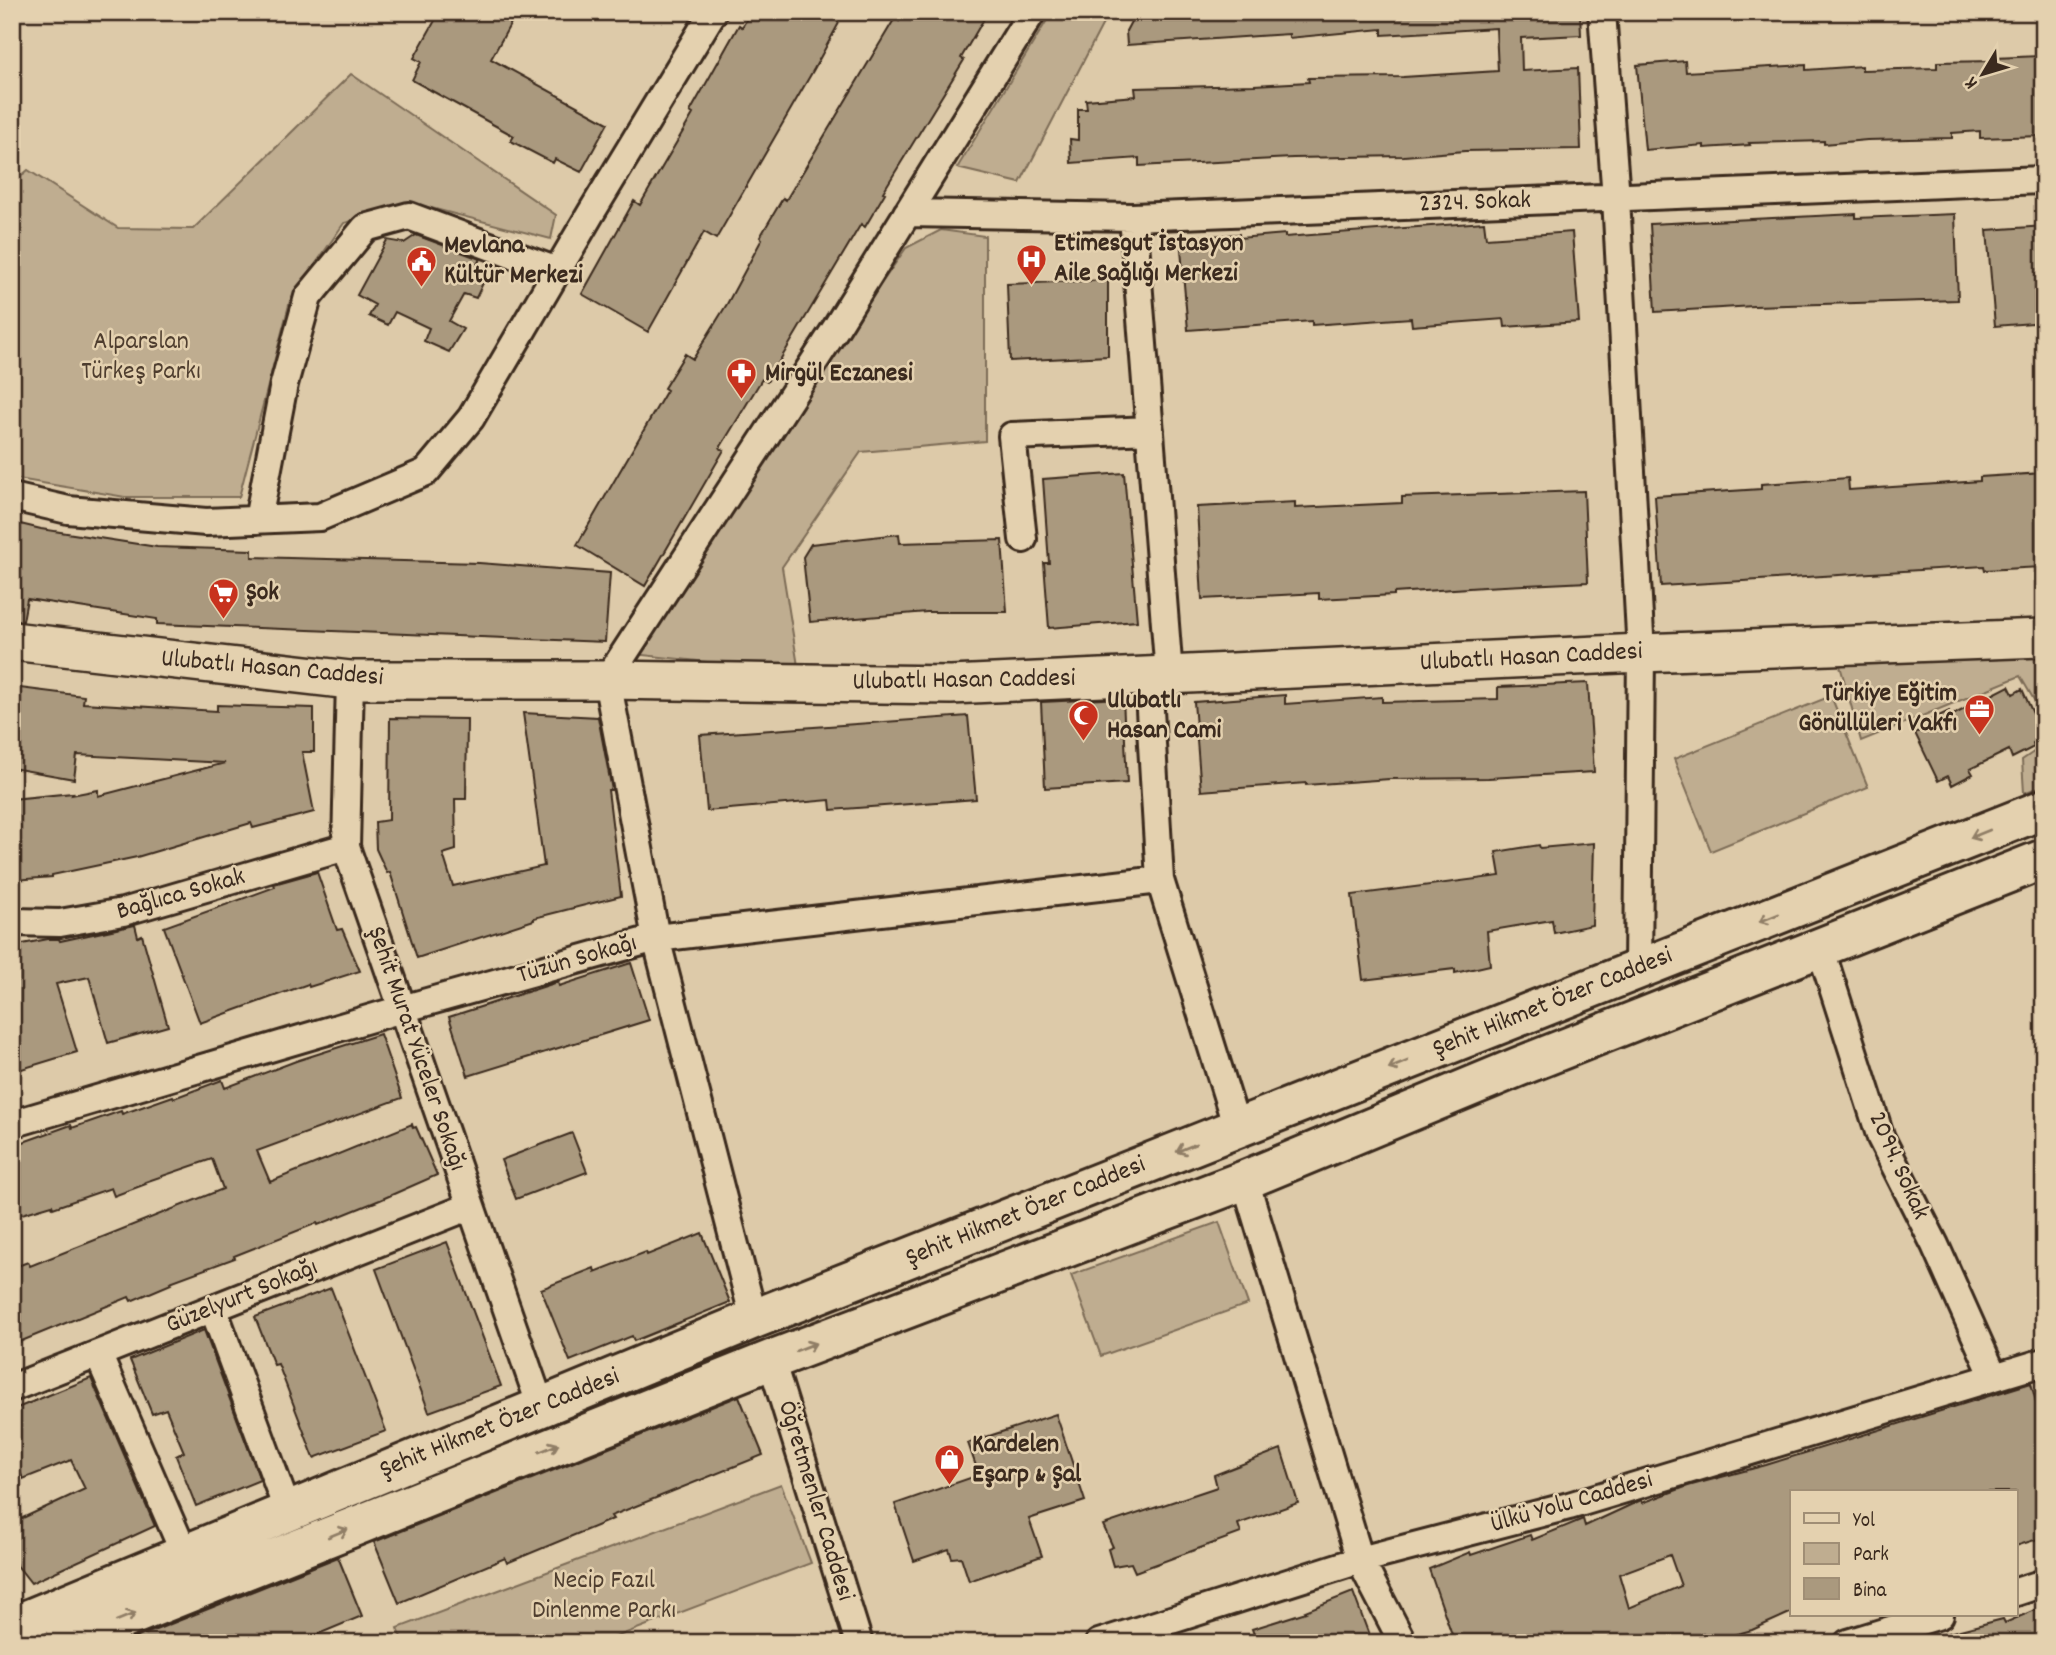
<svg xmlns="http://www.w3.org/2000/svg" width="2056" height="1655" font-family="Dekko,sans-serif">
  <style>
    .green { fill: #bfad90; stroke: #7d6c57; stroke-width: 2 }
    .building { fill: #aa997e; stroke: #3b2a1e; stroke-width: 2; fill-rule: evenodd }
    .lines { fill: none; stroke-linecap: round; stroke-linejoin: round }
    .street-casing { stroke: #3b2a1e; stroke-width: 32 }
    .secondary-casing { stroke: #3b2a1e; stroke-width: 42 }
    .primary-casing { stroke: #3b2a1e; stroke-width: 44 }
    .street { stroke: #e4d1af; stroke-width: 26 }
    .secondary { stroke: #e4d1af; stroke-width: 37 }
    .primary { stroke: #e4d1af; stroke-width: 38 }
    .oneway { stroke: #907e66 }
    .labels { text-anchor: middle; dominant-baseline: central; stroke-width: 5; stroke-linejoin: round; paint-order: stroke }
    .street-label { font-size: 26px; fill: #3b2a1e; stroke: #e4d1af }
    .poi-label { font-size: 26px; font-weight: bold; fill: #3b2a1e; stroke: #e4d1af; text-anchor: start }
    .park-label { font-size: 26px; fill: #4f3e2f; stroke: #e4d1af }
  </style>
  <rect width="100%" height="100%" fill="#ddcaa9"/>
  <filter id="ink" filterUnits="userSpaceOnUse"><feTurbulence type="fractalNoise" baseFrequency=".0143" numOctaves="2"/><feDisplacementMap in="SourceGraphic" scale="14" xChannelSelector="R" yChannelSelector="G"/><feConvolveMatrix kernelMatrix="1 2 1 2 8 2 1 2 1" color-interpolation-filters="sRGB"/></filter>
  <g filter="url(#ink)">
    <!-- green -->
    <path class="green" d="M 1052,12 L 1109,12 L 1020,183 L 957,168 Z
      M 351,74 L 556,215 L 551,239 L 416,204 L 344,223 L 290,301 L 239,497 L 125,497 L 12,478 L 12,184 L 28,170 L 118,228 L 193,229 Z
      M 941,230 L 985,236 L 985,441 L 861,452 L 782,567 L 799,672 L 624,653 L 906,248 Z
      M 2044,655 L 2044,717 L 2020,676 L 1861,741 L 1839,662 L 1987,659 Z
      M 1831,696 L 1868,787 L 1711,851 L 1674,759 Z
      M 2044,745 L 2044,785 L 2024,793 L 2022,760 Z
      M 1219,1222 L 1248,1304 L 1101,1356 L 1071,1275 Z
      M 781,1484 L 811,1563 L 600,1643 L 403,1643 L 398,1628 Z"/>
    <!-- building -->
    <path class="building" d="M 448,12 L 517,12 L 491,59 L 608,123 L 581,172 L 555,159 L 553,163 L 511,141 L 514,136 L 412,80 L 421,62 L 414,58 L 438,15 L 445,19 Z
      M 751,12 L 842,12 L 837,21 L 839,23 L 814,69 L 716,239 L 704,232 L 648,332 L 582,294 L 634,201 L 640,205 L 693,114 L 690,112 L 739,25 L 742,27 Z
      M 904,12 L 988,12 L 961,58 L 964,60 L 883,192 L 885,193 L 865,227 L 861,224 L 767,382 L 762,379 L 720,448 L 724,450 L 645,586 L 577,545 L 667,390 L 664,388 L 685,354 L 693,359 L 727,304 L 762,239 L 760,237 L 783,198 L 786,200 L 895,18 L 899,21 Z
      M 1136,12 L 1580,12 L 1581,35 L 1521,38 L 1522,71 L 1578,68 L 1581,149 L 1465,151 L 1404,156 L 1293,158 L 1139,166 L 1139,158 L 1071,163 L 1070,139 L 1078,140 L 1078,109 L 1087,109 L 1086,100 L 1136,96 L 1135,88 L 1254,85 L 1309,82 L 1308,78 L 1403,77 L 1498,71 L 1496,28 L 1382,35 L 1382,29 L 1289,38 L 1289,34 L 1127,45 L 1126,31 Z
      M 2039,56 L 2041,136 L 1980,138 L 1980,131 L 1952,133 L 1952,138 L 1867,140 L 1824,144 L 1824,141 L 1749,143 L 1750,145 L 1704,148 L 1704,145 L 1645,150 L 1637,65 L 1685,61 L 1686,72 L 1806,65 L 1806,70 L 1862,66 L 1862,70 L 1937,68 L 1937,62 L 1995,61 L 1995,58 Z
      M 1856,214 L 1856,218 L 1955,214 L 1958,300 L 1754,306 L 1655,312 L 1650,224 Z
      M 1484,222 L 1486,238 L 1572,232 L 1579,322 L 1505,327 L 1504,319 L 1412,326 L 1411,318 L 1312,325 L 1312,321 L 1188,330 L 1180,238 L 1239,234 L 1239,238 L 1285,234 L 1285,237 Z
      M 2044,226 L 2044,322 L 1995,326 L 1987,230 Z
      M 416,235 L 480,259 L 470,277 L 483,283 L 476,298 L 464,294 L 449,321 L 463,329 L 449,352 L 424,341 L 429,328 L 395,312 L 388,325 L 369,316 L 375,305 L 357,295 L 387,240 L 404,243 Z
      M 1108,280 L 1108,356 L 1010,361 L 1007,284 Z
      M 1124,473 L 1137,621 L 1049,628 L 1044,563 L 1049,563 L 1043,479 Z
      M 2044,473 L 2044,567 L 1985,570 L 1984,566 L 1661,586 L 1655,496 L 1761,489 L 1761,484 L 1848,478 L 1849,490 L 1980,481 L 1980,477 Z
      M 1584,491 L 1588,582 L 1484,587 L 1394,593 L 1394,595 L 1319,599 L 1319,593 L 1202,599 L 1197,507 L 1295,502 L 1295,508 L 1402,503 L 1402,497 Z
      M 12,522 L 41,529 L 157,547 L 252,550 L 252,557 L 479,563 L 610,573 L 605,642 L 157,624 L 157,619 L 27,599 L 23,621 L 12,620 Z
      M 899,534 L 900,543 L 1002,540 L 1007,612 L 927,612 L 810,622 L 803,557 L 811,544 Z
      M 1588,683 L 1594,772 L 1488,778 L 1390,779 L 1306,785 L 1306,783 L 1201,791 L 1194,702 L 1285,695 L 1285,704 L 1382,697 L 1382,702 L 1498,699 L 1498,687 Z
      M 2009,686 L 2013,694 L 2022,689 L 2044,738 L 2033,743 L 2034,747 L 2012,758 L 2009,750 L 1970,769 L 1973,774 L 1952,785 L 1948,776 L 1938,781 L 1915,733 L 1930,726 L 1928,721 L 1949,711 L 1951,716 Z
      M 12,687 L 84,696 L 83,703 L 217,711 L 217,705 L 314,708 L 314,752 L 302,752 L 314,812 L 253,828 L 251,823 L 137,857 L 52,875 L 52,877 L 15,880 L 12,851 L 12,799 L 73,793 L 72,795 L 98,790 L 98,796 L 225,763 L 77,755 L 74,779 L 12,768 Z
      M 1123,698 L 1127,783 L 1045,788 L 1041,702 Z
      M 523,713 L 598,717 L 612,790 L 608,790 L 621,896 L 534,918 L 534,920 L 417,958 L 390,872 L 387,873 L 376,849 L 375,822 L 389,820 L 390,718 L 467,719 L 466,799 L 455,799 L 456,850 L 443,854 L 453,886 L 544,866 Z
      M 968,716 L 976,799 L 831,810 L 830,800 L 707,811 L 700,735 Z
      M 1594,843 L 1592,925 L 1554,933 L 1552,920 L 1487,931 L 1490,965 L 1455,973 L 1455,969 L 1363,980 L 1352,895 L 1500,876 L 1496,852 L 1539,845 L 1540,848 Z
      M 317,872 L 337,930 L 342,929 L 360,971 L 309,987 L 308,984 L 200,1023 L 164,927 L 275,887 L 274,884 Z
      M 135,925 L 138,937 L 142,935 L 168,1026 L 108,1043 L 89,977 L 56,984 L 77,1052 L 12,1072 L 12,946 L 48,939 L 59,939 L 60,941 Z
      M 631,963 L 649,1020 L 468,1076 L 449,1017 L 558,982 L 559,986 Z
      M 380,1034 L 402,1098 L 257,1151 L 270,1182 L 412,1124 L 413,1128 L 416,1127 L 437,1175 L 380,1200 L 318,1225 L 317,1223 L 234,1256 L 235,1258 L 170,1282 L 171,1284 L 131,1301 L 129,1297 L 12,1345 L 12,1268 L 28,1262 L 30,1266 L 223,1189 L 212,1159 L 145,1182 L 146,1184 L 114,1196 L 111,1188 L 53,1208 L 52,1205 L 12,1217 L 12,1146 L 71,1125 L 72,1128 L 121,1111 L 122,1114 L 173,1096 L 174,1098 L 222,1080 L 225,1088 L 296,1061 Z
      M 572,1133 L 587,1172 L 516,1199 L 501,1160 Z
      M 702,1233 L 730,1302 L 634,1341 L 632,1336 L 570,1361 L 541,1289 L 594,1268 L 595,1272 L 646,1252 L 647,1255 Z
      M 447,1242 L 501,1386 L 429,1412 L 376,1269 Z
      M 331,1288 L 386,1431 L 314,1458 L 278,1364 L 274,1365 L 255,1317 Z
      M 204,1330 L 260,1480 L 196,1506 L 176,1456 L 184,1452 L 166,1409 L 152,1414 L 130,1360 Z
      M 91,1378 L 155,1526 L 31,1583 L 12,1559 L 12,1523 L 85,1489 L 71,1460 L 23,1479 L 12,1453 L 12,1410 Z
      M 2031,1383 L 2044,1432 L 2044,1537 L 2016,1546 L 2016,1492 L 1792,1492 L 1792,1612 L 1752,1630 L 1704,1643 L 1455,1643 L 1429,1569 L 1470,1552 L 1471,1555 L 1530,1535 L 1532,1540 L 1583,1519 L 1585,1526 L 1639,1501 L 1642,1500 L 1642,1503 L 1688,1486 L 1766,1465 ZM 1670,1555 L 1681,1586 L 1629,1608 L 1619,1574 Z
      M 739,1396 L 763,1455 L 611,1516 L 613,1519 L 507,1563 L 505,1558 L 399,1603 L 374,1542 Z
      M 1056,1414 L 1085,1501 L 1029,1519 L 1042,1556 L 969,1581 L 961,1557 L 952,1558 L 949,1549 L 914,1561 L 895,1504 L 979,1475 L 968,1443 Z
      M 1281,1449 L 1298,1503 L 1238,1524 L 1241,1533 L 1135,1572 L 1131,1563 L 1113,1566 L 1108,1549 L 1113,1547 L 1103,1525 L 1217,1487 L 1214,1475 Z
      M 338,1557 L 362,1616 L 297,1643 L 123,1643 Z
      M 1353,1592 L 1372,1643 L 1257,1643 L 1252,1629 L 1306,1612 L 1305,1611 Z
      M 2044,1606 L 2044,1643 L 1934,1643 L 1933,1637 L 2003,1619 L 2005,1623 Z"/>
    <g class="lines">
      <defs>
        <path id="street" d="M 1602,12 L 1616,198 L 1641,653 L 1638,970
          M 907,213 L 1133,217 L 2044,180
          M 1133,217 L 1169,675
          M 12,497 L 68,510 L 206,522 L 320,517 L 426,472 L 471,418 L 591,213 L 713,12
          M 258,520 L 284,384 L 308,297 L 365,228 L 409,216 L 557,271
          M 1023,539 L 1012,436 L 1150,430
          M 1148,676 L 1160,880 L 1237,1128
          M 350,680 L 346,847 L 541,1407
          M 12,922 L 60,923 L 123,912 L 346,847
          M 1820,947 L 1881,1138 L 1935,1245 L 1994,1377
          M 12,1124 L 402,1009 L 656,938 L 1160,880
          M 1245,1180 L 1360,1560 L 1403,1643
          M 213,1308 L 288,1512
          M 754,1319 L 656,938 L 607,680 L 836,328 L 1032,12
          M 98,1354 L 185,1555
          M 771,1360 L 859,1643
          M 12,1388 L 471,1206
          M 2016,1592 L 2044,1583
          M 1099,1643 L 1360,1560 L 1569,1506 L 2044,1362
          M 1848,1643 L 1940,1615"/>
        <path id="secondary" d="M 12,641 L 350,680 L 607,680 L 951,685 L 1641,653 L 2044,638"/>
        <path id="primary" d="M 12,1626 L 754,1319 L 2044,809
          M 63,1643 L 771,1360 L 1245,1180 L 1518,1067 L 2044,859"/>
      </defs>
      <!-- street casing -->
      <use href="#street" class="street-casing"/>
      <!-- secondary casing -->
      <use href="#secondary" class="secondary-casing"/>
      <!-- primary casing -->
      <use href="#primary" class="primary-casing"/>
      <!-- street -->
      <use href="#street" class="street"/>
      <!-- secondary -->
      <use href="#secondary" class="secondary"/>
      <!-- primary -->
      <use href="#primary" class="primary"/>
    </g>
    <!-- one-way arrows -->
    <defs><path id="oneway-shaft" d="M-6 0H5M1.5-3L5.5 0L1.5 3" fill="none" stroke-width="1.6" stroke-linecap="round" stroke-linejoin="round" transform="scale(1.75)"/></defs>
    <g class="oneway">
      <use href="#oneway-shaft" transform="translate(1980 834) rotate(158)"/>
      <use href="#oneway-shaft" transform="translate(1769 918) rotate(158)"/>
      <use href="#oneway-shaft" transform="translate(1398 1065) rotate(158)"/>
      <use href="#oneway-shaft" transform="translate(1186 1148) rotate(158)"/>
      <use href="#oneway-shaft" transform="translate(806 1347) rotate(-21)"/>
      <use href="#oneway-shaft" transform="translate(549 1448) rotate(-22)"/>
      <use href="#oneway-shaft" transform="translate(338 1533) rotate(-22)"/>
      <use href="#oneway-shaft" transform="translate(126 1617) rotate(-22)"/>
    </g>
  </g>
  <!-- icons -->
  <defs>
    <symbol id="hospital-pin" viewBox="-11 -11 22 30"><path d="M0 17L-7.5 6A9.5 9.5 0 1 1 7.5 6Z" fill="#c8321e" stroke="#e4d1af"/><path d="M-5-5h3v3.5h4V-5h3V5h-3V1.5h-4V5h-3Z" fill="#fff"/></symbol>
    <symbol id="civic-pin" viewBox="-11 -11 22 30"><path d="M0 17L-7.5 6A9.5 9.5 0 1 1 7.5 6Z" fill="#c8321e" stroke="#e4d1af"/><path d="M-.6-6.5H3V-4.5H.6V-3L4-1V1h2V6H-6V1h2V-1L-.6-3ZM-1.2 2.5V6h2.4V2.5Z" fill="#fff"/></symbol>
    <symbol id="pharmacy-pin" viewBox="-11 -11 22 30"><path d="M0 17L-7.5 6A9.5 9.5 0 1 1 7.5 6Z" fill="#c8321e" stroke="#e4d1af"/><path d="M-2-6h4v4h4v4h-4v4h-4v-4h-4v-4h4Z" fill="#fff"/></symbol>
    <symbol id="supermarket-pin" viewBox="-11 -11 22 30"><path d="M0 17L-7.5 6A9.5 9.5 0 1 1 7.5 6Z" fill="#c8321e" stroke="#e4d1af"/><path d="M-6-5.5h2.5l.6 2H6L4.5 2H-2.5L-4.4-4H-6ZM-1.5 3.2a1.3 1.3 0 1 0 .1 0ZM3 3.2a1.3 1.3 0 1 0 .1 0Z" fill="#fff"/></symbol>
    <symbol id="office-pin" viewBox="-11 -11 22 30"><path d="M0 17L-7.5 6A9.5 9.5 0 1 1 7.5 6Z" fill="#c8321e" stroke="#e4d1af"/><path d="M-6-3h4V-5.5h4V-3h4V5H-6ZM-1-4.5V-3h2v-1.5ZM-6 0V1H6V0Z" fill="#fff"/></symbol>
    <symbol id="mosque-pin" viewBox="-11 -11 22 30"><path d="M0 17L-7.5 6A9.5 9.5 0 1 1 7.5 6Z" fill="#c8321e" stroke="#e4d1af"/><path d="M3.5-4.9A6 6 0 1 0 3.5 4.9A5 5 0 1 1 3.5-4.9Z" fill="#fff"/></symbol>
    <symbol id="shop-pin" viewBox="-11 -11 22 30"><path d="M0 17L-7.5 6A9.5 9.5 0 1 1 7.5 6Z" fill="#c8321e" stroke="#e4d1af"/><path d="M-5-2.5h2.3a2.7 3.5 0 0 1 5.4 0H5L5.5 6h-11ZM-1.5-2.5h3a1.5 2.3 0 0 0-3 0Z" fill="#fff"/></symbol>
  </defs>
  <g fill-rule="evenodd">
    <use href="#hospital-pin" x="1014" y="242" width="35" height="47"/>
    <use href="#civic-pin" x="404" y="244" width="35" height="47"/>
    <use href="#pharmacy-pin" x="724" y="356" width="35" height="47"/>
    <use href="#supermarket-pin" x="206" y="576" width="35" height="47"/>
    <use href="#office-pin" x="1962" y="692" width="35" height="47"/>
    <use href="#mosque-pin" x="1066" y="698" width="35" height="47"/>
    <use href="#shop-pin" x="932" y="1442" width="35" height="47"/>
  </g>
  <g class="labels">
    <!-- street labels -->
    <g class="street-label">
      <text transform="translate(1475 203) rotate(-2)">2324. Sokak</text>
      <text transform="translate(1531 658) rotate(-3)">Ulubatlı Hasan Caddesi</text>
      <text transform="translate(272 669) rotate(5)">Ulubatlı Hasan Caddesi</text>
      <text transform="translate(964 681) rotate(-1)">Ulubatlı Hasan Caddesi</text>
      <text transform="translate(181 895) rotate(-16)">Bağlıca Sokak</text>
      <text transform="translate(577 960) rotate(-16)">Tüzün Sokağı</text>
      <text transform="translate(1553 1003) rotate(-22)">Şehit Hikmet Özer Caddesi</text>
      <text transform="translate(416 1049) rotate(71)">Şehit Murat Yüceler Sokağı</text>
      <text transform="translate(1898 1166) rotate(66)">2094. Sokak</text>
      <text transform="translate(1026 1212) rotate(-22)">Şehit Hikmet Özer Caddesi</text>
      <text transform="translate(242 1297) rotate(-22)">Güzelyurt Sokağı</text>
      <text transform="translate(500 1424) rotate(-22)">Şehit Hikmet Özer Caddesi</text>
      <text transform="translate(815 1501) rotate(73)">Öğretmenler Caddesi</text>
      <text transform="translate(1572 1503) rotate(-16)">Ülkü Yolu Caddesi</text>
    </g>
    <!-- poi labels -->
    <g class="poi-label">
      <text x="1054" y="244">Etimesgut İstasyon<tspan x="1054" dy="30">Aile Sağlığı Merkezi</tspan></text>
      <text x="444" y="246">Mevlana<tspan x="444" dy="30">Kültür Merkezi</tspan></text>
      <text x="765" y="374">Mirgül Eczanesi</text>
      <text x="246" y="593">Şok</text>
      <text x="1957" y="694" text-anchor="end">Türkiye Eğitim<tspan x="1957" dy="30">Gönüllüleri Vakfı</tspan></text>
      <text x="1107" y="701">Ulubatlı<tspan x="1107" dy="30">Hasan Cami</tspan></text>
      <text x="972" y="1445">Kardelen<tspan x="972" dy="30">Eşarp &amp; Şal</tspan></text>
    </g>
    <!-- park labels -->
    <g class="park-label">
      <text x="141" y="342">Alparslan<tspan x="141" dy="30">Türkeş Parkı</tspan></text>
      <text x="604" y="1581">Necip Fazıl<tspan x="604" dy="30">Dinlenme Parkı</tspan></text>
    </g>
  </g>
  <!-- margin -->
  <rect width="2056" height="1655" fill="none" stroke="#e4d1af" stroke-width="42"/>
  <rect x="21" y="21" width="2014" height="1613" fill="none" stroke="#3b2a1e" stroke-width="2.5" filter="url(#ink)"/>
  <!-- legend -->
  <rect x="1790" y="1490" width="228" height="126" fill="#e4d1af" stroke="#a08e75" stroke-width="2"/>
  <rect x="1804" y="1513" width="35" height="10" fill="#e4d1af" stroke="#a08e75" stroke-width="2"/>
  <text x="1853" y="1526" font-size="21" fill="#3b2a1e">Yol</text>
  <rect x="1804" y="1543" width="35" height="21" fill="#bfad90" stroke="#a08e75" stroke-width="2"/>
  <text x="1853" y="1560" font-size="21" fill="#3b2a1e">Park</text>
  <rect x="1804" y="1578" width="35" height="21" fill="#aa997e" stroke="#a08e75" stroke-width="2"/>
  <text x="1853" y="1596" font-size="21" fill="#3b2a1e">Bina</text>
  <!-- north arrow -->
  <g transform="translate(1983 74) rotate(232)" stroke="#e4d1af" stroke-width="5" paint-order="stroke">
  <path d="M0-5L12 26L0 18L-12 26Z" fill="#3b2a1e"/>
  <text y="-10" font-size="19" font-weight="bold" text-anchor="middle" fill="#3b2a1e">K</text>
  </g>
</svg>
